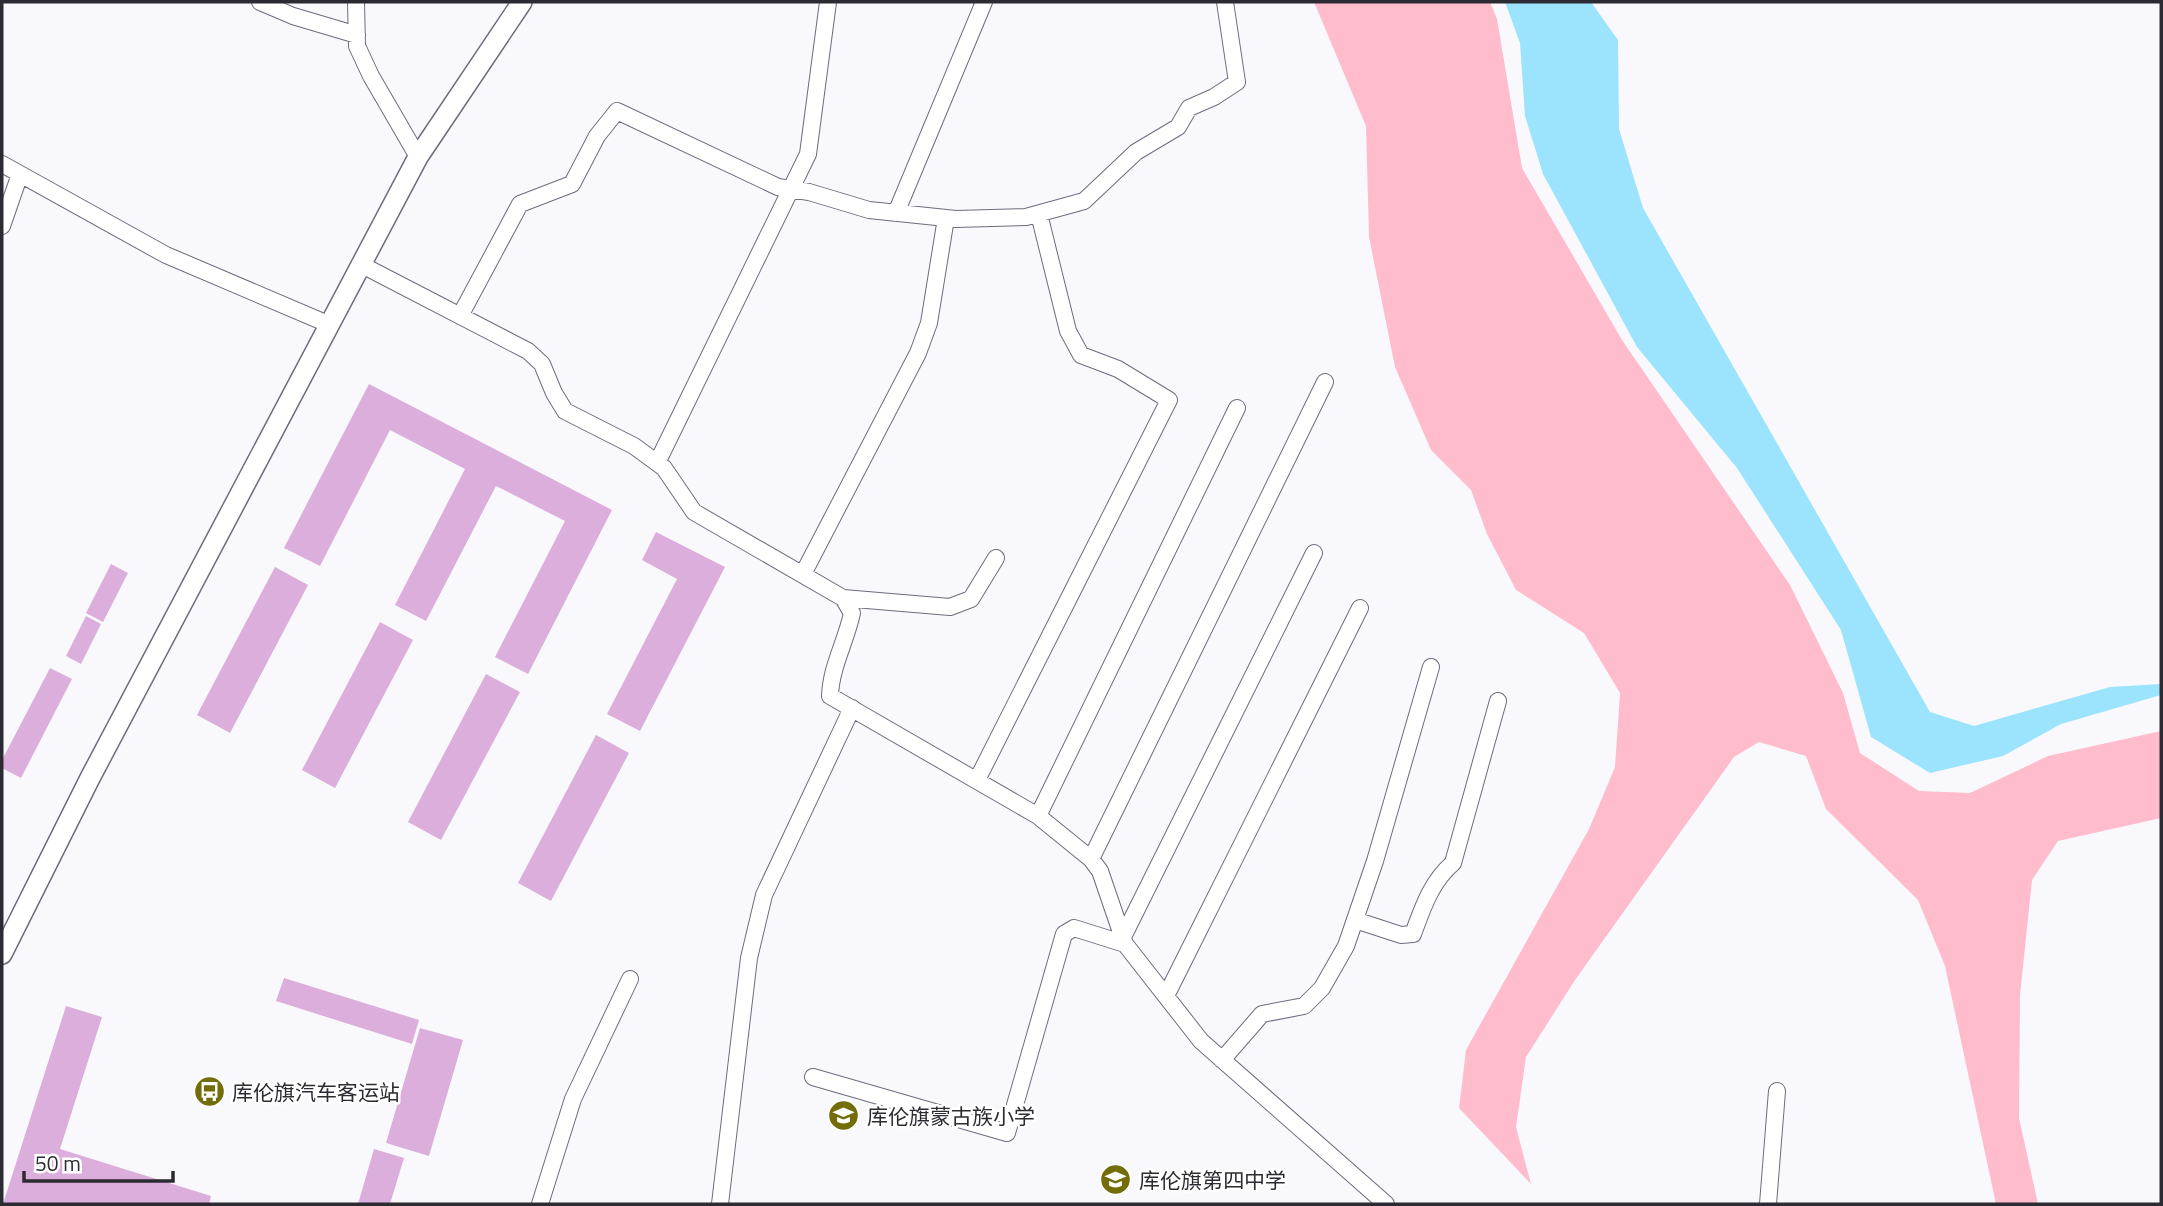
<svg xmlns="http://www.w3.org/2000/svg" width="2163" height="1206" font-family="'Titillium Web','Noto Sans SC',sans-serif">
  <style>
    .green { fill: #ffbccd }
    .water { fill: #9ce3fe }
    .building { fill: #dcaedb }
    .lines { fill: none; stroke-linecap: round; stroke-linejoin: round }
    .minor-casing { stroke: #6e6b7e; stroke-width: 18 }
    .tertiary-casing { stroke: #6e6b7e; stroke-width: 22 }
    .minor { stroke: #fff; stroke-width: 16 }
    .tertiary { stroke: #fff; stroke-width: 19 }
    .labels { text-anchor: middle; dominant-baseline: central; stroke-width: 5; stroke-linejoin: round; paint-order: stroke }
    .poi-label { font-size: 21px; fill: #2c2a32; stroke: #fff; text-anchor: start }
  </style>
  <rect width="100%" height="100%" fill="#f9f9fd"/>
  <!-- green -->
  <path class="green" d="M 1314,2 L 1490,2 L 1497,19 L 1522,168 L 1622,340 L 1790,585 L 1843,693 L 1860,753 L 1919,791 L 1970,793 L 2048,756 L 2161,731 L 2161,818 L 2058,841 L 2032,880 L 2020,995 L 2019,1118 L 2038,1204 L 1996,1204 L 1945,966 L 1918,900 L 1826,809 L 1806,756 L 1759,742 L 1734,757 L 1575,980 L 1526,1057 L 1516,1127 L 1531,1184 L 1459,1108 L 1466,1050 L 1589,829 L 1615,767 L 1620,693 L 1584,633 L 1516,590 L 1487,534 L 1471,490 L 1431,450 L 1395,367 L 1369,237 L 1366,126 Z"/>
  <!-- water -->
  <path class="water" d="M 1505,2 L 1591,2 L 1618,40 L 1619,129 L 1643,208 L 1930,712 L 1974,726 L 2110,687 L 2161,684 L 2161,695 L 2061,724 L 2003,756 L 1930,773 L 1871,737 L 1841,630 L 1737,468 L 1637,347 L 1543,174 L 1525,116 L 1520,43 Z"/>
  <!-- building -->
  <path class="building" d="M 369,384 L 612,510 L 528,674 L 495,657 L 565,521 L 496,486 L 426,621 L 395,605 L 465,469 L 390,430 L 320,566 L 284,548 Z
    M 656,532 L 725,567 L 640,731 L 607,714 L 677,579 L 642,560 Z
    M 111,564 L 128,573 L 103,622 L 86,613 Z
    M 275,567 L 308,585 L 230,733 L 197,715 Z
    M 86,616 L 101,624 L 81,664 L 66,656 Z
    M 380,622 L 413,640 L 335,788 L 302,770 Z
    M 50,668 L 72,679 L 21,778 L 2,768 L 2,760 Z
    M 486,674 L 520,692 L 441,840 L 408,822 Z
    M 596,735 L 629,753 L 551,901 L 518,883 Z
    M 284,978 L 419,1020 L 412,1044 L 276,1001 Z
    M 66,1006 L 102,1017 L 60,1149 L 211,1196 L 209,1204 L 3,1204 Z
    M 420,1028 L 463,1040 L 429,1156 L 386,1143 Z
    M 374,1149 L 404,1158 L 390,1204 L 358,1204 Z"/>
  <g class="lines">
    <defs>
      <path id="minor" d="M 260,2 L 293,16 L 357,35
        M 356,2 L 357,46 L 371,76 L 418,157
        M 2,164 L 166,255 L 328,324
        M 896,213 L 984,2
        M 2,226 L 20,174
        M 360,264 L 528,351 L 542,364 L 554,393 L 565,411 L 634,446 L 664,468 L 694,512 L 843,598 L 852,613 C 846,642 831,666 830,696 L 1038,816 L 1091,859 L 1100,871 L 1125,944 L 1201,1041 L 1386,1204
        M 460,316 L 520,204 L 572,184 L 597,136 L 617,111 L 778,187 L 809,192 L 869,210 L 956,219 L 1026,217 L 1084,201 L 1136,152 L 1178,127 L 1189,108 L 1214,97 L 1237,82 L 1225,2
        M 657,463 L 808,154 L 828,2
        M 803,574 L 918,353 L 929,323 L 946,218
        M 843,598 L 950,607 L 971,599 L 996,558
        M 977,780 L 1169,400 L 1118,369 L 1081,355 L 1068,331 L 1039,214
        M 1038,816 L 1237,408
        M 1091,859 L 1325,382
        M 1355,920 L 1401,935 L 1413,934 C 1423,907 1431,882 1453,863 L 1498,701
        M 1123,937 L 1314,553
        M 1166,996 L 1360,608
        M 1222,1060 L 1262,1014 L 1304,1006 L 1322,988 L 1346,946 L 1375,861 L 1431,667
        M 813,1077 L 1007,1133 L 1064,934 L 1074,928 L 1125,944
        M 540,1204 L 573,1099 L 630,979
        M 720,1204 L 749,958 L 764,895 L 852,708
        M 1768,1204 L 1777,1091"/>
      <path id="tertiary" d="M 2,954 L 90,778 L 418,157 L 522,2"/>
    </defs>
    <!-- minor casing -->
    <use href="#minor" class="minor-casing"/>
    <!-- tertiary casing -->
    <use href="#tertiary" class="tertiary-casing"/>
    <!-- minor -->
    <use href="#minor" class="minor"/>
    <!-- tertiary -->
    <use href="#tertiary" class="tertiary"/>
  </g>
  <!-- icons -->
  <defs>
    <symbol id="bus-disc" viewBox="-11 -11 22 22"><circle r="9.5" fill="#736d09" stroke="#fff"/><path d="M-5-6H5V4H4V6H2V4H-2V6H-4V4H-5ZM-3.5-4V0h7V-4ZM-3.5 1.2v1.5H-2V1.2ZM2 1.2v1.5H3.5V1.2Z" fill="#fff"/></symbol>
    <symbol id="school-disc" viewBox="-11 -11 22 22"><circle r="9.5" fill="#736d09" stroke="#fff"/><path d="M0-5L7-2L0 1L-7-2ZM-4 1L0 2.5L4 1V4Q0 6-4 4Z" fill="#fff"/></symbol>
  </defs>
  <g fill-rule="evenodd">
    <use href="#bus-disc" x="192" y="1074" width="35" height="35"/>
    <use href="#school-disc" x="826" y="1098" width="35" height="35"/>
    <use href="#school-disc" x="1098" y="1162" width="35" height="35"/>
  </g>
  <g class="labels">
    <!-- poi labels -->
    <g class="poi-label">
      <text x="232" y="1092">库伦旗汽车客运站</text>
      <text x="867" y="1116">库伦旗蒙古族小学</text>
      <text x="1139" y="1180">库伦旗第四中学</text>
    </g>
  </g>
  <!-- border -->
  <rect width="2163" height="1206" fill="none" stroke="#2c2a32" stroke-width="7"/>
  <!-- scale -->
  <path d="M24 1171v10h149v-10" fill="none" stroke="#2c2a32" stroke-width="3.5"/>
  <text x="35" y="1171" font-size="21" fill="#2c2a32" stroke="#ffffff" stroke-width="5" paint-order="stroke">50 m</text>
</svg>
